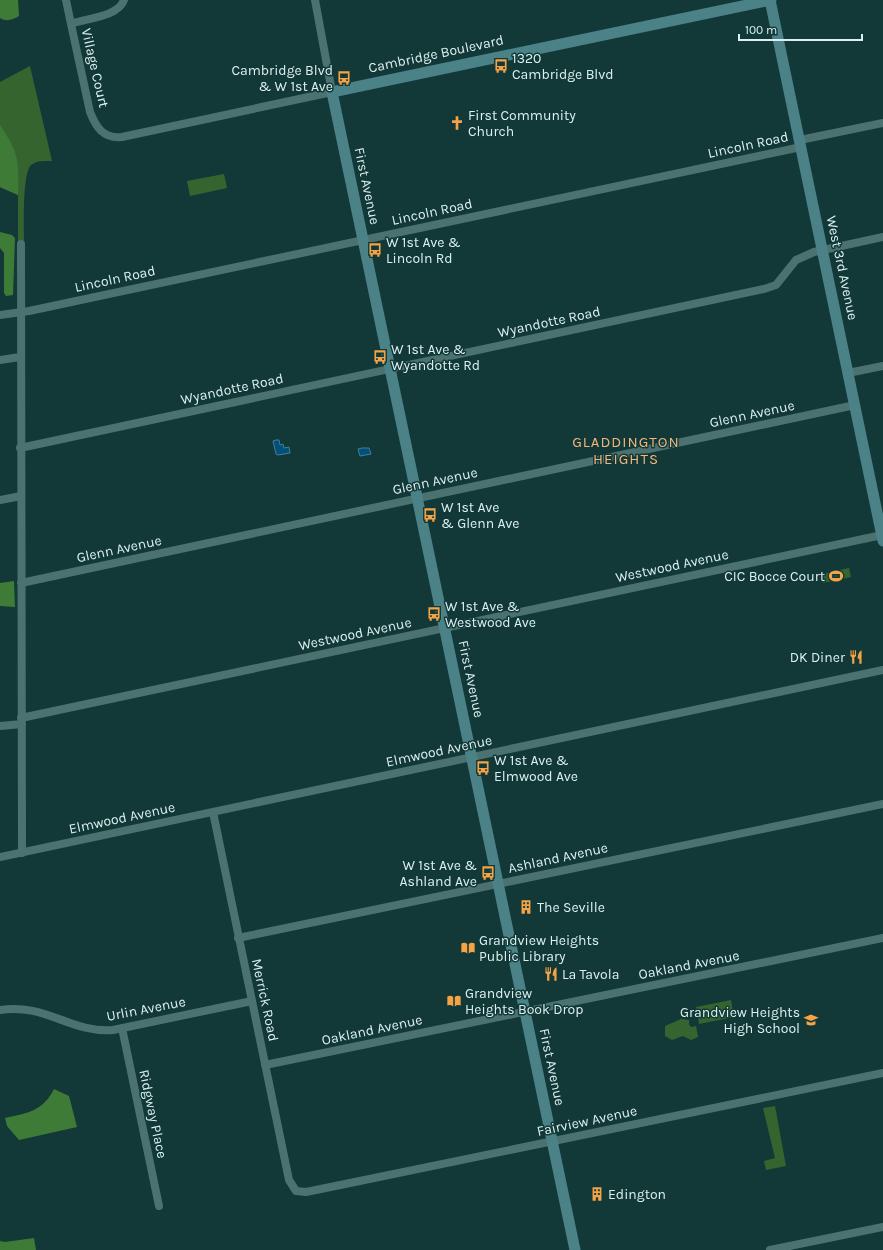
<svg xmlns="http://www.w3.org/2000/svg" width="883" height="1250" font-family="Karla,sans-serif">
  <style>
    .green { fill: #36642f }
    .forest { fill: #3e7b36 }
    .water { fill: #024f79; stroke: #437f9c }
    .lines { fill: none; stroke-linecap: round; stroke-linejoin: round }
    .street { stroke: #4b7270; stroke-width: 8 }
    .secondary { stroke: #4a8288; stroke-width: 11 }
    .labels { text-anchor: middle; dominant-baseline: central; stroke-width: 3; stroke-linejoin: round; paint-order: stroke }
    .street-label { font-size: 14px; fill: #dcf0ef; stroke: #123938 }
    .poi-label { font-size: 14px; fill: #dcf0ef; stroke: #123938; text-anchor: start }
    .neighbourhood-label { font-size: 15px; letter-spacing: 1px; fill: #f2b87e; stroke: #123938 }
  </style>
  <rect width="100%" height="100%" fill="#123938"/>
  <!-- green -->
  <path class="green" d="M 30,66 L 52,161 C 45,161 37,160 31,165 C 22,173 24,230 24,244 L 18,244 L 18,195 L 0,187 L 0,82 Z
    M 224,174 L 227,188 L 190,196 L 187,181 Z
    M 849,568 L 851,577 L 823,583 L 822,574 Z
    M 731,1000 L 734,1017 L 699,1024 L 696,1007 Z
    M 681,1019 L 689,1020 L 689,1024 L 691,1027 L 696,1026 L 698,1037 L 691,1040 L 683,1036 L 672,1040 L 665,1036 L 665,1026 Z
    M 775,1106 L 786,1166 L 766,1170 L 764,1161 L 775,1158 L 763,1108 Z"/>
  <!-- forest -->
  <path class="forest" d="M 0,0 L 18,0 L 19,16 C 12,20 7,22 0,18 Z
    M 0,125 C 19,153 19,162 18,195 L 0,187 Z
    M 0,232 L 12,235 L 15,238 L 13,295 L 6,296 L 4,293 L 4,253 L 0,248 Z
    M 14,581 L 15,607 L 0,606 L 0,583 Z
    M 54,1089 L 69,1096 L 77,1127 L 19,1140 L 7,1126 L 5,1118 C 28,1113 43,1111 54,1089 Z
    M 34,1238 L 36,1250 L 0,1250 L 0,1241 L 5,1242 Z"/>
  <!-- water -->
  <path class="water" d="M 276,440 L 279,440 L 280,445 L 283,444 L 284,448 L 289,447 L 290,453 L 278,455 L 276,454 L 273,441 Z
    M 362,448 L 369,448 L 371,454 L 360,456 L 358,449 Z"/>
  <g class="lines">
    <!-- street -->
    <path class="street" d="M 66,0 L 71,24 C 87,18 118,17 124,0
      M 71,24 L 90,112 C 96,127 103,139 122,137 L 332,92 L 315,0
      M 800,140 L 883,123
      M 21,244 L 22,853
      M 0,315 L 29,311 L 801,147
      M 0,360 L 20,357
      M 848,373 L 883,366
      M 20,448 L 764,289 L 776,285 L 796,260 L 814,252 L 883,237
      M 0,500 L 21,496
      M 21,583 L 855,405
      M 21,718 L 882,535
      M 0,726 L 22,724
      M 213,812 L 289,1180 L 296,1191 L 306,1192 L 350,1183 L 883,1073
      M 0,857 L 883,670
      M 238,938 L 883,804
      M 0,1010 C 46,1003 70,1033 113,1030 L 252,1001
      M 122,1028 L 159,1206
      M 265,1065 L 883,938
      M 770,1250 L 883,1227"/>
    <!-- secondary -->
    <path class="secondary" d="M 770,0 L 883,541
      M 575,1250 L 332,92 L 771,0"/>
  </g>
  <!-- icons -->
  <defs>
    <symbol id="bus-bare" viewBox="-9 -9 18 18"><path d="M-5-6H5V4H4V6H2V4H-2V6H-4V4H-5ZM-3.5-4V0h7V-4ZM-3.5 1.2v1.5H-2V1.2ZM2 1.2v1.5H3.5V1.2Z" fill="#f5a345" stroke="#123938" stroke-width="2.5" paint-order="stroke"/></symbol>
    <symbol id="church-bare" viewBox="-9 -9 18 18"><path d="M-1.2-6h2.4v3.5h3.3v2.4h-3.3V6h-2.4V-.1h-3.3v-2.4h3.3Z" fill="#f5a345" stroke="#123938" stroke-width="2.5" paint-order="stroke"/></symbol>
    <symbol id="stadium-bare" viewBox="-9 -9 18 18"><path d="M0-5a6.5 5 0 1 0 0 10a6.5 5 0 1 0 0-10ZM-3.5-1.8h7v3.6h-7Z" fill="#f5a345" stroke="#123938" stroke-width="2.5" paint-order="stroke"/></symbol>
    <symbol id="restaurant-bare" viewBox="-9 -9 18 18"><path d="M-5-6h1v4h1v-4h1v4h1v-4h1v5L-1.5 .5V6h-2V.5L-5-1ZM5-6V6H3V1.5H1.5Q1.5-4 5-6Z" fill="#f5a345" stroke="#123938" stroke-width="2.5" paint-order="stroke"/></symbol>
    <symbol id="building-bare" viewBox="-9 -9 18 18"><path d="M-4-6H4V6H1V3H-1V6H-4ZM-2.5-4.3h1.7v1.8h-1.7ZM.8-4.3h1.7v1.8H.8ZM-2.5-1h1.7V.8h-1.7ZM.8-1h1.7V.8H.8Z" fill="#f5a345" stroke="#123938" stroke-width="2.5" paint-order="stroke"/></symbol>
    <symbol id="library-bare" viewBox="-9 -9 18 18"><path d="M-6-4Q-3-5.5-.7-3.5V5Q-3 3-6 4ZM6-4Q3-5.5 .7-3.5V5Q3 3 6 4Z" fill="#f5a345" stroke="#123938" stroke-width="2.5" paint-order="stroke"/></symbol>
    <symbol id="school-bare" viewBox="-9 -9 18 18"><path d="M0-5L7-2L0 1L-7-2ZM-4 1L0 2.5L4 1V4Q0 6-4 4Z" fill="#f5a345" stroke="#123938" stroke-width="2.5" paint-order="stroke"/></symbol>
  </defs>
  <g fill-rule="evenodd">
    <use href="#bus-bare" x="491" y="56" width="20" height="20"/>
    <use href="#bus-bare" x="334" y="68" width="20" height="20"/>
    <use href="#church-bare" x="447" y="113" width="20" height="20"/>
    <use href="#bus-bare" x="365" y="240" width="20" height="20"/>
    <use href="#bus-bare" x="370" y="347" width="20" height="20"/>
    <use href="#bus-bare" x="420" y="505" width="20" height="20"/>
    <use href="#stadium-bare" x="826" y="566" width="20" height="20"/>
    <use href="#bus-bare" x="424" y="604" width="20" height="20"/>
    <use href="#restaurant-bare" x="846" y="647" width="20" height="20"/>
    <use href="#bus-bare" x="473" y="758" width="20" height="20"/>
    <use href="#bus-bare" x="478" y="863" width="20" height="20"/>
    <use href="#building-bare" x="516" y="897" width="20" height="20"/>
    <use href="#library-bare" x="458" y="938" width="20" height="20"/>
    <use href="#restaurant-bare" x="541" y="964" width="20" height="20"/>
    <use href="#library-bare" x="444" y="991" width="20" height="20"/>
    <use href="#school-bare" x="801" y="1010" width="20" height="20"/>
    <use href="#building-bare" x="587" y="1184" width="20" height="20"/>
  </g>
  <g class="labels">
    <!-- street labels -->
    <g class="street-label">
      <text transform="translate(436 54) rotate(-12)">Cambridge Boulevard</text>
      <text transform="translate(95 68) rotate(77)">Village Court</text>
      <text transform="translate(748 145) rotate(-12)">Lincoln Road</text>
      <text transform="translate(367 186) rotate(78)">First Avenue</text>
      <text transform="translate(432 212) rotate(-12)">Lincoln Road</text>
      <text transform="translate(842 268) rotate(78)">West 3rd Avenue</text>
      <text transform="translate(115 279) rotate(-12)">Lincoln Road</text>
      <text transform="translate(549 322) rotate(-12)">Wyandotte Road</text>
      <text transform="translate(232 389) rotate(-12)">Wyandotte Road</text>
      <text transform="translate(752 414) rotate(-12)">Glenn Avenue</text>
      <text transform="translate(435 481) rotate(-12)">Glenn Avenue</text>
      <text transform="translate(119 549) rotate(-12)">Glenn Avenue</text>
      <text transform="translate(672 566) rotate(-12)">Westwood Avenue</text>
      <text transform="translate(355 634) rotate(-12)">Westwood Avenue</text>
      <text transform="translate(471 679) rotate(78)">First Avenue</text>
      <text transform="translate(439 751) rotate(-12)">Elmwood Avenue</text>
      <text transform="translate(122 818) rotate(-12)">Elmwood Avenue</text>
      <text transform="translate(558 858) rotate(-12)">Ashland Avenue</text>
      <text transform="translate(689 965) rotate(-11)">Oakland Avenue</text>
      <text transform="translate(265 1000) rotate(78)">Merrick Road</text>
      <text transform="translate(146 1009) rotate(-11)">Urlin Avenue</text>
      <text transform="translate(372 1030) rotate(-12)">Oakland Avenue</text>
      <text transform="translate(552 1067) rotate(78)">First Avenue</text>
      <text transform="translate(153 1114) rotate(78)">Ridgway Place</text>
      <text transform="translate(587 1121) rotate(-12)">Fairview Avenue</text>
    </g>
    <!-- poi labels -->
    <g class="poi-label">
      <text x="512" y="58">1320<tspan x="512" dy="16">Cambridge Blvd</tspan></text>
      <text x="333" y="70" text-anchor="end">Cambridge Blvd<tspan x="333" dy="16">&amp; W 1st Ave</tspan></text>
      <text x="468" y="115">First Community<tspan x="468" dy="16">Church</tspan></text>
      <text x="386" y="242">W 1st Ave &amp;<tspan x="386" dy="16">Lincoln Rd</tspan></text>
      <text x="391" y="349">W 1st Ave &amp;<tspan x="391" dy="16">Wyandotte Rd</tspan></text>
      <text x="441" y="507">W 1st Ave<tspan x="441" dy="16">&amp; Glenn Ave</tspan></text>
      <text x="825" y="576" text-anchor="end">CIC Bocce Court</text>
      <text x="445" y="606">W 1st Ave &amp;<tspan x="445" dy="16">Westwood Ave</tspan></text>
      <text x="845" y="657" text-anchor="end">DK Diner</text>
      <text x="494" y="760">W 1st Ave &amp;<tspan x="494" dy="16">Elmwood Ave</tspan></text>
      <text x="477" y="865" text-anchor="end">W 1st Ave &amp;<tspan x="477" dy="16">Ashland Ave</tspan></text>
      <text x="537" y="907">The Seville</text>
      <text x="479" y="940">Grandview Heights<tspan x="479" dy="16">Public Library</tspan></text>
      <text x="562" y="974">La Tavola</text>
      <text x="465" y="993">Grandview<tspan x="465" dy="16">Heights Book Drop</tspan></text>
      <text x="800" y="1012" text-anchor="end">Grandview Heights<tspan x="800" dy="16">High School</tspan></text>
      <text x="608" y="1194">Edington</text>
    </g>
    <!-- neighbourhood labels -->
    <g class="neighbourhood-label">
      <text x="626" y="442">GLADDINGTON<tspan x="626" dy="17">HEIGHTS</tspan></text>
    </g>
  </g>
  <!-- scale -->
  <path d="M739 34v6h123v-6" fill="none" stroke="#dcf0ef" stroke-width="2"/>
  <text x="745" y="34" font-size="12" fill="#dcf0ef" stroke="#123938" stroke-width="3" paint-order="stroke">100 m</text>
</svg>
